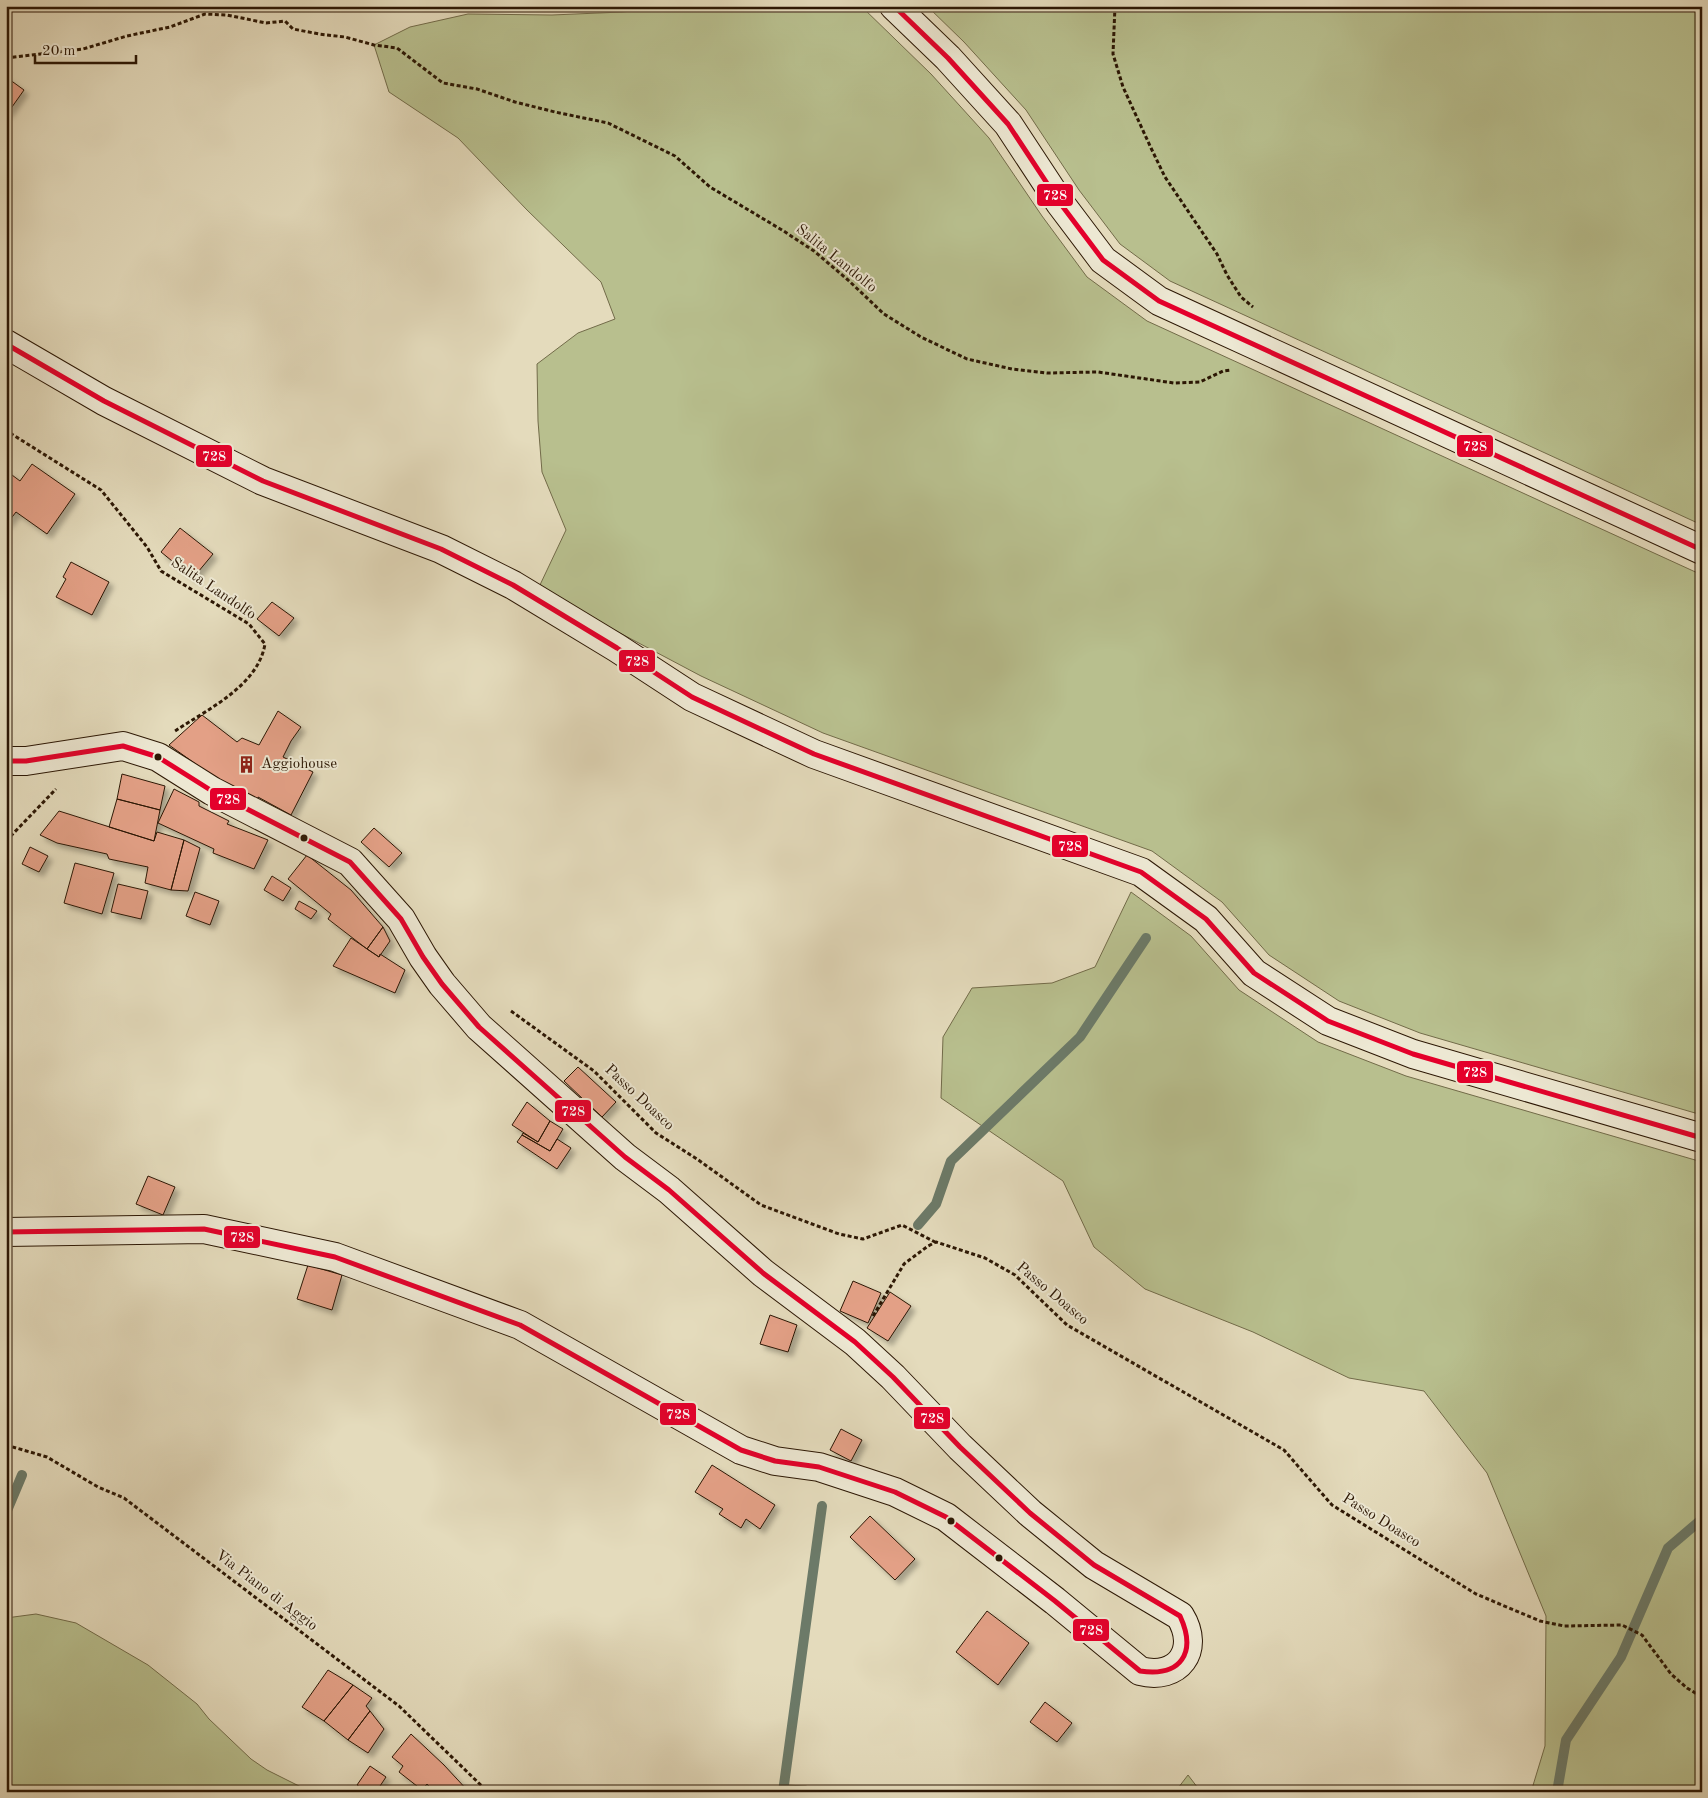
<svg xmlns="http://www.w3.org/2000/svg" width="1708" height="1798" font-family="'Old Standard TT',serif">
  <style>
    .green { fill: #b8bf8e; stroke: #726b49 }
    .lines { fill: none; stroke-linecap: round; stroke-linejoin: round }
    .stream { stroke: #6c7a68; stroke-width: 10 }
    .building { fill: #e3a086; stroke: #2c1704; filter: url(#shadow) }
    .secondary-casing { stroke: #2c1704; stroke-width: 30 }
    .path { stroke: #2c1704; stroke-width: 3; stroke-dasharray: 4 2.5; stroke-linecap: butt }
    .secondary { stroke: #ede8d3; stroke-width: 28 }
    .bus-1-casing { stroke: #ede8d3; stroke-width: 9 }
    .bus-1 { stroke: #e4002b; stroke-width: 5 }
    .bus-dot { fill: #2c1704; stroke: #ede8d3; stroke-width: 2 }
    .labels { text-anchor: middle; dominant-baseline: central; stroke-width: 4; stroke-linejoin: round; paint-order: stroke }
    .street-label { font-size: 15px; fill: #2c1704; stroke: #ede8d3 }
    .poi-label { font-size: 15px; fill: #2c1704; stroke: #ede8d3; text-anchor: start }
    .line-badge { stroke: #ede8d3; stroke-width: 2 }
    .badge-label { font-size: 14px; text-anchor: middle; font-weight: bold; fill: #fff }
  </style>
  <defs>
    <filter id="shadow"><feDropShadow dx="4.5" dy="4.5" stdDeviation="2.5" flood-color="#0004"/></filter>
  </defs>
  <rect width="100%" height="100%" fill="#e4dbbc"/>
  <filter id="stains"><feTurbulence type="fractalNoise" baseFrequency=".004" numOctaves="4"/><feColorMatrix values="0 0 0 0 .2 0 0 0 0 .09 0 0 0 0 .02 0 0 0 .5 -.17"/></filter>
  <radialGradient id="worn" r=".72"><stop offset=".6" stop-color="#630" stop-opacity="0"/><stop offset="1" stop-color="#630" stop-opacity=".3"/></radialGradient>
  <!-- green -->
  <path class="green" d="M 683,6 L 861,6 L 931,74 L 989,138 L 1042,216 L 1087,277 L 1147,321 L 1702,575 L 1702,1115 L 1420,1033 L 1339,1001 L 1269,955 L 1222,902 L 1152,851 L 823,733 L 701,676 L 601,623 L 539,587 L 566,530 L 542,472 L 538,421 L 537,364 L 578,333 L 615,319 L 601,282 L 527,210 L 458,138 L 389,92 L 374,45 L 410,27 L 468,14 L 552,15 L 622,12 Z
    M 927,6 L 1702,6 L 1702,525 L 1170,281 L 1120,244 L 1079,190 L 1026,110 L 964,42 Z
    M 1131,892 L 1191,936 L 1239,990 L 1318,1042 L 1406,1076 L 1702,1162 L 1702,1792 L 1531,1792 L 1545,1746 L 1546,1616 L 1487,1473 L 1424,1391 L 1349,1378 L 1253,1332 L 1145,1289 L 1094,1247 L 1063,1181 L 941,1098 L 943,1037 L 972,988 L 1052,983 L 1095,967 Z
    M 36,1614 L 76,1623 L 148,1665 L 197,1704 L 209,1719 L 251,1759 L 267,1770 L 311,1792 L 6,1792 L 6,1618 Z
    M 1188,1775 L 1201,1792 L 1175,1792 Z
    M 785,1785 L 806,1786 L 821,1792 L 763,1792 Z"/>
  <g class="lines">
    <!-- stream -->
    <path class="stream" d="M 918,1225 L 936,1204 L 951,1161 L 1080,1037 L 1146,938
      M 6,1513 L 22,1475
      M 783,1792 L 822,1506
      M 1557,1792 L 1566,1740 L 1621,1657 L 1668,1548 L 1702,1519"/>
  </g>
  <!-- building -->
  <path class="building" d="M 6,77 L 24,90 L 7,114 L 6,113 Z
    M 32,464 L 75,494 L 47,534 L 16,512 L 6,525 L 6,474 L 8,472 L 20,481 Z
    M 180,528 L 213,554 L 193,578 L 161,552 Z
    M 71,562 L 109,582 L 92,615 L 56,597 L 66,579 L 63,577 Z
    M 272,602 L 294,618 L 279,636 L 257,619 Z
    M 278,711 L 301,727 L 291,741 L 283,757 L 313,772 L 291,815 L 258,797 L 257,802 L 221,782 L 169,745 L 202,715 L 237,742 L 242,738 L 259,745 Z
    M 122,774 L 165,786 L 160,810 L 117,799 Z
    M 174,789 L 199,802 L 199,806 L 229,821 L 227,824 L 268,840 L 254,869 L 213,853 L 214,849 L 158,823 Z
    M 117,799 L 160,810 L 154,841 L 109,827 Z
    M 59,811 L 154,841 L 157,832 L 184,840 L 171,890 L 145,883 L 148,867 L 109,859 L 107,854 L 57,843 L 40,835 Z
    M 374,828 L 402,853 L 389,867 L 361,842 Z
    M 184,840 L 200,848 L 188,891 L 171,890 Z
    M 30,847 L 48,856 L 39,872 L 22,864 Z
    M 307,855 L 351,890 L 383,927 L 367,949 L 328,919 L 331,914 L 288,879 Z
    M 75,863 L 114,873 L 102,914 L 64,903 Z
    M 272,876 L 291,888 L 283,901 L 264,890 Z
    M 118,884 L 148,891 L 141,919 L 111,912 Z
    M 195,892 L 219,901 L 210,925 L 186,916 Z
    M 299,901 L 317,911 L 311,919 L 295,909 Z
    M 383,927 L 390,941 L 379,957 L 367,949 Z
    M 351,938 L 379,957 L 380,954 L 405,970 L 395,993 L 333,966 Z
    M 578,1067 L 616,1102 L 602,1117 L 564,1081 Z
    M 527,1102 L 550,1121 L 538,1142 L 512,1125 Z
    M 550,1121 L 563,1129 L 550,1151 L 522,1135 L 523,1133 L 538,1142 Z
    M 522,1135 L 550,1151 L 557,1139 L 571,1148 L 557,1169 L 517,1142 Z
    M 148,1176 L 175,1187 L 163,1215 L 136,1204 Z
    M 308,1265 L 342,1275 L 332,1310 L 297,1299 Z
    M 853,1281 L 881,1293 L 868,1323 L 840,1311 Z
    M 890,1292 L 911,1306 L 888,1341 L 867,1328 Z
    M 770,1315 L 797,1325 L 788,1352 L 760,1344 Z
    M 841,1429 L 862,1440 L 851,1461 L 830,1450 Z
    M 712,1465 L 775,1505 L 760,1529 L 746,1519 L 741,1528 L 719,1514 L 723,1509 L 695,1492 Z
    M 870,1516 L 915,1559 L 895,1580 L 850,1537 Z
    M 987,1611 L 1029,1643 L 998,1685 L 956,1652 Z
    M 328,1670 L 353,1685 L 324,1721 L 302,1707 Z
    M 353,1685 L 372,1698 L 366,1706 L 370,1711 L 348,1740 L 324,1721 Z
    M 1045,1702 L 1072,1723 L 1057,1742 L 1030,1722 Z
    M 370,1711 L 384,1729 L 368,1753 L 348,1740 Z
    M 411,1734 L 444,1765 L 469,1792 L 434,1792 L 427,1784 L 422,1790 L 399,1772 L 403,1766 L 392,1757 Z
    M 370,1766 L 386,1777 L 376,1792 L 367,1792 L 357,1785 Z"/>
  <g class="lines">
    <defs>
      <path id="secondary" d="M 894,6 L 948,58 L 1008,124 L 1060,203 L 1103,260 L 1159,301 L 1702,550
        M 6,344 L 104,401 L 263,481 L 441,549 L 513,585 L 617,648 L 692,697 L 814,754 L 1141,872 L 1206,919 L 1254,973 L 1328,1021 L 1413,1054 L 1702,1138
        M 6,761 L 26,761 L 123,746 L 158,757 L 212,791 L 350,862 L 401,919 L 423,957 L 442,984 L 479,1027 L 625,1157 L 669,1190 L 763,1273 L 855,1342 L 893,1377 L 960,1447 L 1030,1513 L 1094,1565 L 1180,1616 C 1201,1650 1178,1681 1140,1671 L 1055,1601 L 946,1517 L 895,1492 L 819,1467 L 775,1461 L 741,1450 L 520,1325 L 335,1257 L 204,1229 L 6,1232"/>
    </defs>
    <!-- secondary casing -->
    <use href="#secondary" class="secondary-casing"/>
    <!-- path -->
    <path class="path" d="M 1115,6 L 1113,54 L 1123,87 L 1151,148 L 1165,177 L 1217,254 L 1227,275 L 1241,297 L 1253,307
      M 6,58 L 83,49 L 127,36 L 170,27 L 205,14 L 227,15 L 266,23 L 285,21 L 293,29 L 319,34 L 345,37 L 374,45 L 397,48 L 443,83 L 477,89 L 515,102 L 555,112 L 608,123 L 675,156 L 710,187 L 782,230 L 814,251 L 848,280 L 884,314 L 921,337 L 967,359 L 1012,369 L 1047,373 L 1098,372 L 1174,383 L 1200,382 L 1223,371 L 1231,370
      M 6,428 L 10,433 L 101,490 L 147,547 L 161,571 L 249,624 L 265,644 C 258,686 208,709 175,731
      M 6,841 L 56,789
      M 511,1011 L 594,1071 L 656,1133 L 697,1159 L 761,1205 L 839,1234 L 863,1239 L 902,1225 L 935,1242
      M 873,1316 L 904,1264 L 928,1246 L 936,1242 L 985,1258 L 1015,1275 L 1067,1325 L 1284,1450 L 1332,1505 L 1476,1594 L 1540,1621 L 1564,1626 L 1622,1625 L 1642,1635 L 1671,1674 L 1687,1688 L 1702,1697
      M 6,1445 L 47,1457 L 98,1487 L 124,1498 L 399,1706 L 488,1792"/>
    <!-- secondary -->
    <use href="#secondary" class="secondary"/>
    <defs>
      <path id="bus-1" d="M 894,6 L 948,58 L 1008,124 L 1060,203 L 1103,260 L 1159,301 L 1702,550
        M 6,344 L 104,401 L 263,481 L 441,549 L 513,585 L 617,648 L 692,697 L 814,754 L 1141,872 L 1206,919 L 1254,973 L 1328,1021 L 1413,1054 L 1702,1138
        M 6,761 L 26,761 L 123,746 L 158,757 L 212,791 L 350,862 L 401,919 L 423,957 L 442,984 L 479,1027 L 625,1157 L 669,1190 L 763,1273 L 855,1342 L 893,1377 L 960,1447 L 1030,1513 L 1094,1565 L 1180,1616 C 1197,1653 1181,1677 1140,1671 L 1055,1601 L 946,1517 L 895,1492 L 819,1467 L 775,1461 L 741,1450 L 520,1325 L 335,1257 L 204,1229 L 6,1232"/>
    </defs>
    <!-- bus-1 casing -->
    <use href="#bus-1" class="bus-1-casing"/>
    <!-- bus-1 -->
    <use href="#bus-1" class="bus-1"/>
  </g>
  <!-- icons -->
  <defs>
    <symbol id="building-bare" viewBox="-9 -9 18 18"><path d="M-4-6H4V6H1V3H-1V6H-4ZM-2.5-4.3h1.7v1.8h-1.7ZM.8-4.3h1.7v1.8H.8ZM-2.5-1h1.7V.8h-1.7ZM.8-1h1.7V.8H.8Z" fill="#8f2418" stroke="#ede8d3" stroke-width="2.5" paint-order="stroke"/></symbol>
  </defs>
  <g fill-rule="evenodd">
    <use href="#building-bare" x="234" y="752" width="25" height="25"/>
  </g>
  <!-- markers -->
  <g class="bus-dot">
    <circle cx="158" cy="757" r="4.5"/>
    <circle cx="304" cy="838" r="4.5"/>
    <circle cx="951" cy="1521" r="4.5"/>
    <circle cx="999" cy="1558" r="4.5"/>
  </g>
  <g class="labels">
    <!-- street labels -->
    <g class="street-label">
      <text transform="translate(836 259) rotate(39)">Salita Landolfo</text>
      <text transform="translate(213 589) rotate(34)">Salita Landolfo</text>
      <text transform="translate(639 1098) rotate(43)">Passo Doasco</text>
      <text transform="translate(1052 1294) rotate(40)">Passo Doasco</text>
      <text transform="translate(1381 1521) rotate(32)">Passo Doasco</text>
      <text transform="translate(266 1591) rotate(37)">Via Piano di Aggio</text>
    </g>
    <!-- poi labels -->
    <g class="poi-label">
      <text x="261" y="764">Aggiohouse</text>
    </g>
  </g>
  <g class="line-badge">
    <rect x="1036" y="183" width="38" height="24" rx="5" fill="#e4002b"/>
    <rect x="1456" y="434" width="38" height="24" rx="5" fill="#e4002b"/>
    <rect x="195" y="444" width="38" height="24" rx="5" fill="#e4002b"/>
    <rect x="618" y="649" width="38" height="24" rx="5" fill="#e4002b"/>
    <rect x="209" y="787" width="38" height="24" rx="5" fill="#e4002b"/>
    <rect x="1051" y="834" width="38" height="24" rx="5" fill="#e4002b"/>
    <rect x="1456" y="1060" width="38" height="24" rx="5" fill="#e4002b"/>
    <rect x="554" y="1099" width="38" height="24" rx="5" fill="#e4002b"/>
    <rect x="223" y="1225" width="38" height="24" rx="5" fill="#e4002b"/>
    <rect x="659" y="1402" width="38" height="24" rx="5" fill="#e4002b"/>
    <rect x="913" y="1406" width="38" height="24" rx="5" fill="#e4002b"/>
    <rect x="1072" y="1618" width="38" height="24" rx="5" fill="#e4002b"/>
  </g>
  <g class="badge-label">
    <text x="1055" y="200">728</text>
    <text x="1475" y="451">728</text>
    <text x="214" y="461">728</text>
    <text x="637" y="666">728</text>
    <text x="228" y="804">728</text>
    <text x="1070" y="851">728</text>
    <text x="1475" y="1077">728</text>
    <text x="573" y="1116">728</text>
    <text x="242" y="1242">728</text>
    <text x="678" y="1419">728</text>
    <text x="932" y="1423">728</text>
    <text x="1091" y="1635">728</text>
  </g>
  <!-- margin -->
  <rect width="1708" height="1798" fill="none" stroke="#e4dbbc" stroke-width="25"/>
  <rect x="8" y="8" width="1693" height="1783" fill="none" stroke="#2c1704" stroke-width="2.5"/>
  <rect x="12" y="12" width="1683" height="1773" fill="none" stroke="#2c1704"/>
  <!-- scale -->
  <path d="M35 55v8h101v-8" fill="none" stroke="#2c1704" stroke-width="2.5"/>
  <text x="42" y="55" font-size="15" fill="#2c1704" stroke="#ede8d3" stroke-width="4" paint-order="stroke">20 m</text>
  <rect width="100%" height="100%" filter="url(#stains)"/>
  <rect width="100%" height="100%" fill="url(#worn)"/>
</svg>
